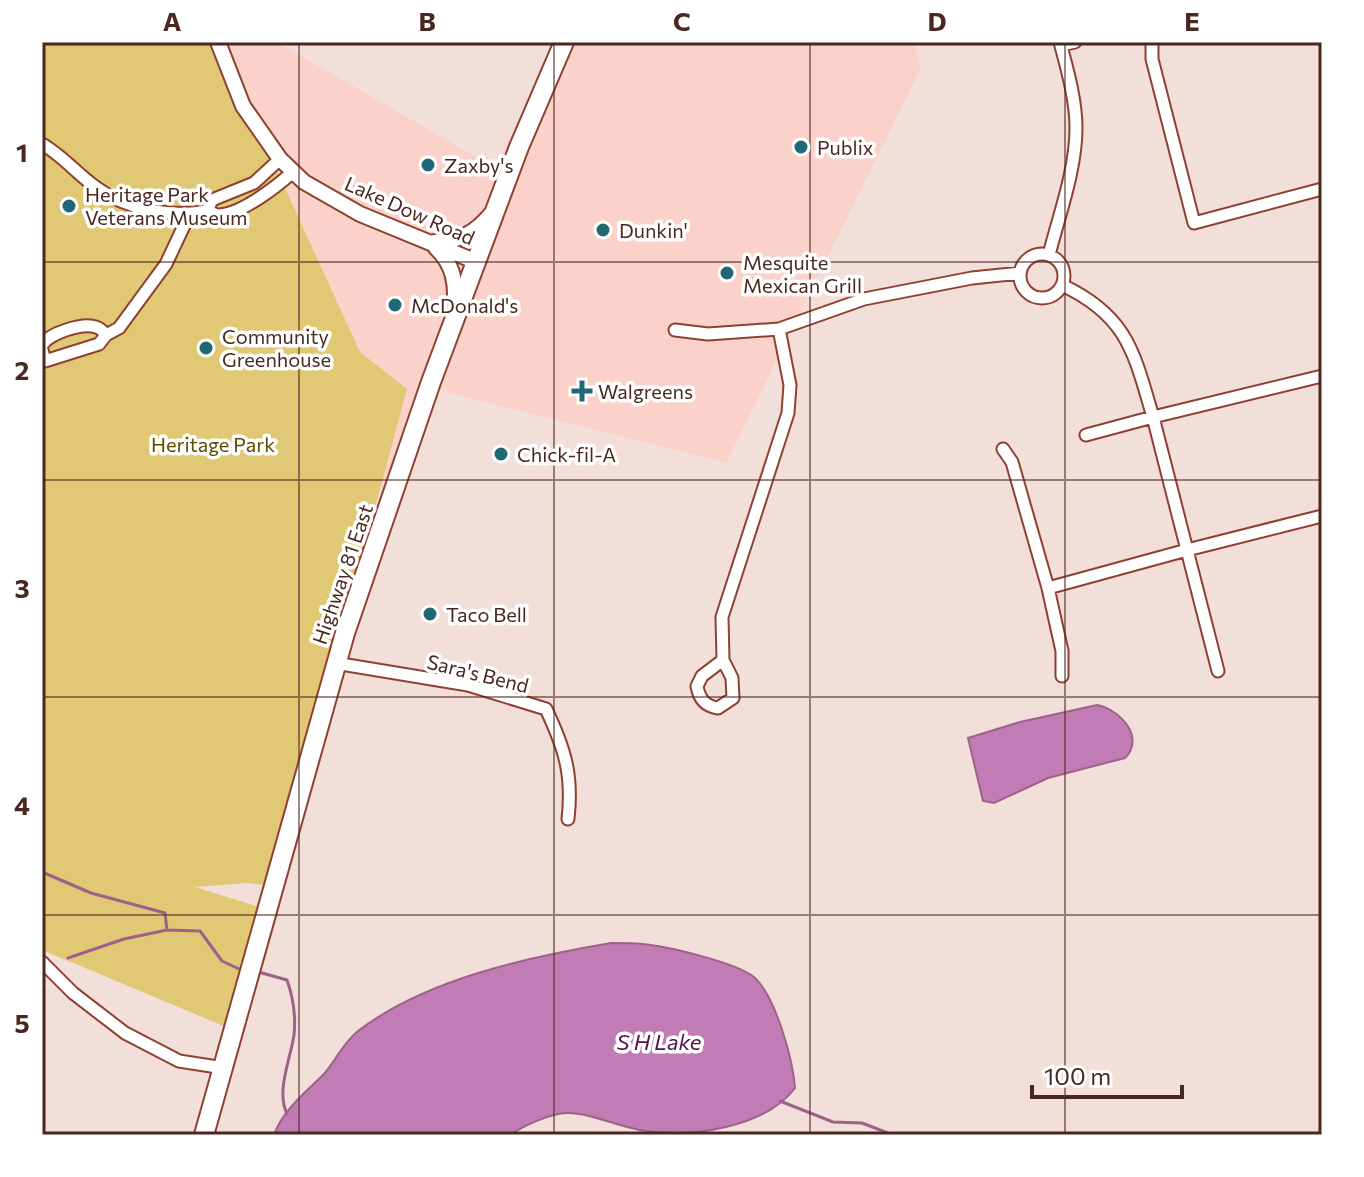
<svg xmlns="http://www.w3.org/2000/svg" width="1364" height="1177" font-family="Commissioner,sans-serif">
  <style>
    .built { fill: #fbd2c9 }
    .green { fill: #e0c874 }
    .water { fill: #c27cb5; stroke: #9e6288; stroke-width: 2 }
    .lines { fill: none; stroke-linecap: round; stroke-linejoin: round }
    .stream { stroke: #9e6288; stroke-width: 3 }
    .minor-casing { stroke: #8f4131; stroke-width: 15 }
    .tertiary-casing { stroke: #8f4131; stroke-width: 18 }
    .primary-casing { stroke: #8f4131; stroke-width: 22 }
    .minor { stroke: #fff; stroke-width: 11 }
    .tertiary { stroke: #fff; stroke-width: 14 }
    .primary { stroke: #fff; stroke-width: 18 }
    .grid { fill: none; stroke: #4a271f; stroke-width: 2; stroke-opacity: 0.55 }
    .poi-dot { fill: #206876; stroke: #fff; stroke-width: 3 }
    .labels { text-anchor: middle; dominant-baseline: central; stroke-width: 7; stroke-linejoin: round; paint-order: stroke }
    .poi-label { font-size: 20px; fill: #4a271f; stroke: #fff; text-anchor: start }
    .street-label { font-size: 20px; fill: #4a271f; stroke: #fff }
    .park-label { font-size: 20px; fill: #5d4b00; stroke: #fff }
    .water-label { font-size: 22px; font-style: italic; fill: #501048; stroke: #fff }
    .neatline { fill: none; stroke: #4a271f; stroke-width: 3 }
    .grid-label { font-size: 26px; text-anchor: middle; font-weight: bold; fill: #4a271f }
  </style>
  <rect width="100%" height="100%" fill="#f2dfda"/>
  <!-- built -->
  <path class="built" d="M 215,42 L 277,42 L 495,168 L 560,42 L 914,42 L 921,68 L 726,463 L 427,387 L 391,513 Z"/>
  <!-- green -->
  <path class="green" d="M 42,42 L 218,42 L 360,352 L 407,389 L 273,886 L 249,883 L 195,887 L 278,913 L 243,1034 L 42,950 Z"/>
  <!-- water -->
  <path class="water" d="M 1097,705 C 1119,709 1146,737 1125,758 L 1048,778 L 994,803 L 983,801 L 968,738 L 1020,722 Z
    M 611,943 C 621,943 632,943 642,944 C 666,946 739,963 755,978 C 776,998 793,1060 795,1088 C 766,1127 692,1138 646,1131 C 620,1128 593,1113 567,1113 C 551,1113 523,1126 510,1135 L 274,1135 C 282,1111 306,1092 324,1074 C 336,1060 343,1043 358,1031 C 426,979 528,957 611,943 Z"/>
  <g class="lines">
    <!-- stream -->
    <path class="stream" d="M 42,872 L 91,893 L 165,913 L 167,930
      M 68,958 L 124,939 L 167,930 L 200,931 L 222,961 L 239,969
      M 262,973 L 287,980 C 293,997 296,1016 294,1035 C 290,1061 276,1091 287,1114
      M 42,995 L 44,991
      M 780,1101 L 833,1122 L 862,1123 L 893,1135"/>
    <defs>
      <path id="minor" d="M 1152,42 L 1152,59 L 1194,223 L 1322,189
        M 1061,45 L 1075,42
        M 42,144 C 62,155 78,175 97,188 C 126,209 172,218 207,211
        M 280,159 L 254,183 L 212,200 L 207,211 C 211,212 215,215 219,215 C 242,214 277,186 293,172
        M1020 276a22 22 0 1 1 44 0a22 22 0 1 1-44 0Z
        M 1049,255 C 1059,215 1076,170 1076,128 C 1076,99 1067,69 1060,42
        M 1062,285 C 1128,316 1134,353 1153,417 L 1086,435
        M 675,330 L 708,334 L 779,329 L 864,299 L 972,278 L 1020,273
        M 42,345 C 48,334 82,322 96,327 C 100,328 103,331 106,335
        M 42,350 L 45,361 L 99,344 L 106,335 L 119,328 L 166,264 L 189,215
        M 1322,376 L 1153,417 L 1187,550 L 1322,516
        M 1003,449 L 1012,462 L 1048,588 L 1187,550 L 1218,671
        M 1048,588 L 1062,651 L 1062,676
        M 723,660 L 732,678 L 733,698 L 718,708 C 705,706 699,699 697,686 L 702,676 L 723,660 L 722,617 L 788,413 L 790,385 L 779,329
        M 335,663 L 468,685 L 546,709 C 565,749 573,775 568,819
        M 42,962 L 73,993 L 125,1033 L 179,1061 L 224,1068"/>
      <path id="tertiary" d="M 218,42 L 243,106 L 280,159 L 304,182 L 360,214 L 477,262
        M 434,242 C 459,242 475,233 491,214
        M 436,248 C 454,265 457,285 454,309"/>
      <path id="primary" d="M 204,1135 L 345,633 L 431,382 L 519,147 L 564,42"/>
    </defs>
    <!-- minor casing -->
    <use href="#minor" class="minor-casing"/>
    <!-- tertiary casing -->
    <use href="#tertiary" class="tertiary-casing"/>
    <!-- primary casing -->
    <use href="#primary" class="primary-casing"/>
    <!-- minor -->
    <use href="#minor" class="minor"/>
    <!-- tertiary -->
    <use href="#tertiary" class="tertiary"/>
    <!-- primary -->
    <use href="#primary" class="primary"/>
  </g>
  <!-- grid -->
  <path class="grid" d="M 299,42 L 299,1135M 554,42 L 554,1135M 810,42 L 810,1135M 1065,42 L 1065,1135M 42,262 L 1322,262M 42,480 L 1322,480M 42,697 L 1322,697M 42,915 L 1322,915"/>
  <!-- markers -->
  <g class="poi-dot">
    <circle cx="801" cy="147" r="8"/>
    <circle cx="428" cy="165" r="8"/>
    <circle cx="69" cy="206" r="8"/>
    <circle cx="603" cy="230" r="8"/>
    <circle cx="727" cy="273" r="8"/>
    <circle cx="395" cy="305" r="8"/>
    <circle cx="206" cy="348" r="8"/>
    <path d="M578 379h8v8h8v8h-8v8h-8v-8h-8v-8h8z"/>
    <circle cx="501" cy="454" r="8"/>
    <circle cx="430" cy="614" r="8"/>
  </g>
  <g class="labels">
    <!-- poi labels -->
    <g class="poi-label">
      <text x="817" y="147">Publix</text>
      <text x="444" y="165">Zaxby's</text>
      <text x="85" y="194">Heritage Park<tspan x="85" dy="23">Veterans Museum</tspan></text>
      <text x="619" y="230">Dunkin'</text>
      <text x="743" y="262">Mesquite<tspan x="743" dy="23">Mexican Grill</tspan></text>
      <text x="411" y="305">McDonald's</text>
      <text x="222" y="336">Community<tspan x="222" dy="23">Greenhouse</tspan></text>
      <text x="598" y="391">Walgreens</text>
      <text x="517" y="454">Chick-fil-A</text>
      <text x="446" y="614">Taco Bell</text>
    </g>
    <!-- street labels -->
    <g class="street-label">
      <text transform="translate(410 210) rotate(24)">Lake Dow Road</text>
      <text transform="translate(342 574) rotate(-71)">Highway 81 East</text>
      <text transform="translate(478 673) rotate(14)">Sara's Bend</text>
    </g>
    <!-- park labels -->
    <g class="park-label">
      <text x="213" y="444">Heritage Park</text>
    </g>
    <!-- water labels -->
    <g class="water-label">
      <text x="659" y="1041">S H Lake</text>
    </g>
  </g>
  <!-- border -->
  <rect width="1364" height="1177" fill="none" stroke="#ffffff" stroke-width="88"/>
  <!-- scale -->
  <path d="M1032 1085v12h150v-12" fill="none" stroke="#4a271f" stroke-width="4"/>
  <text x="1044" y="1085" font-size="24" fill="#4a271f" stroke="#ffffff" stroke-width="6" paint-order="stroke">100 m</text>
  <rect x="44" y="44" width="1276" height="1089" class="neatline"/>
  <g class="grid-label">
    <text x="172" y="31">A</text>
    <text x="427" y="31">B</text>
    <text x="682" y="31">C</text>
    <text x="937" y="31">D</text>
    <text x="1192" y="31">E</text>
    <text x="22" y="162">1</text>
    <text x="22" y="380">2</text>
    <text x="22" y="598">3</text>
    <text x="22" y="815">4</text>
    <text x="22" y="1033">5</text>
  </g>
</svg>
